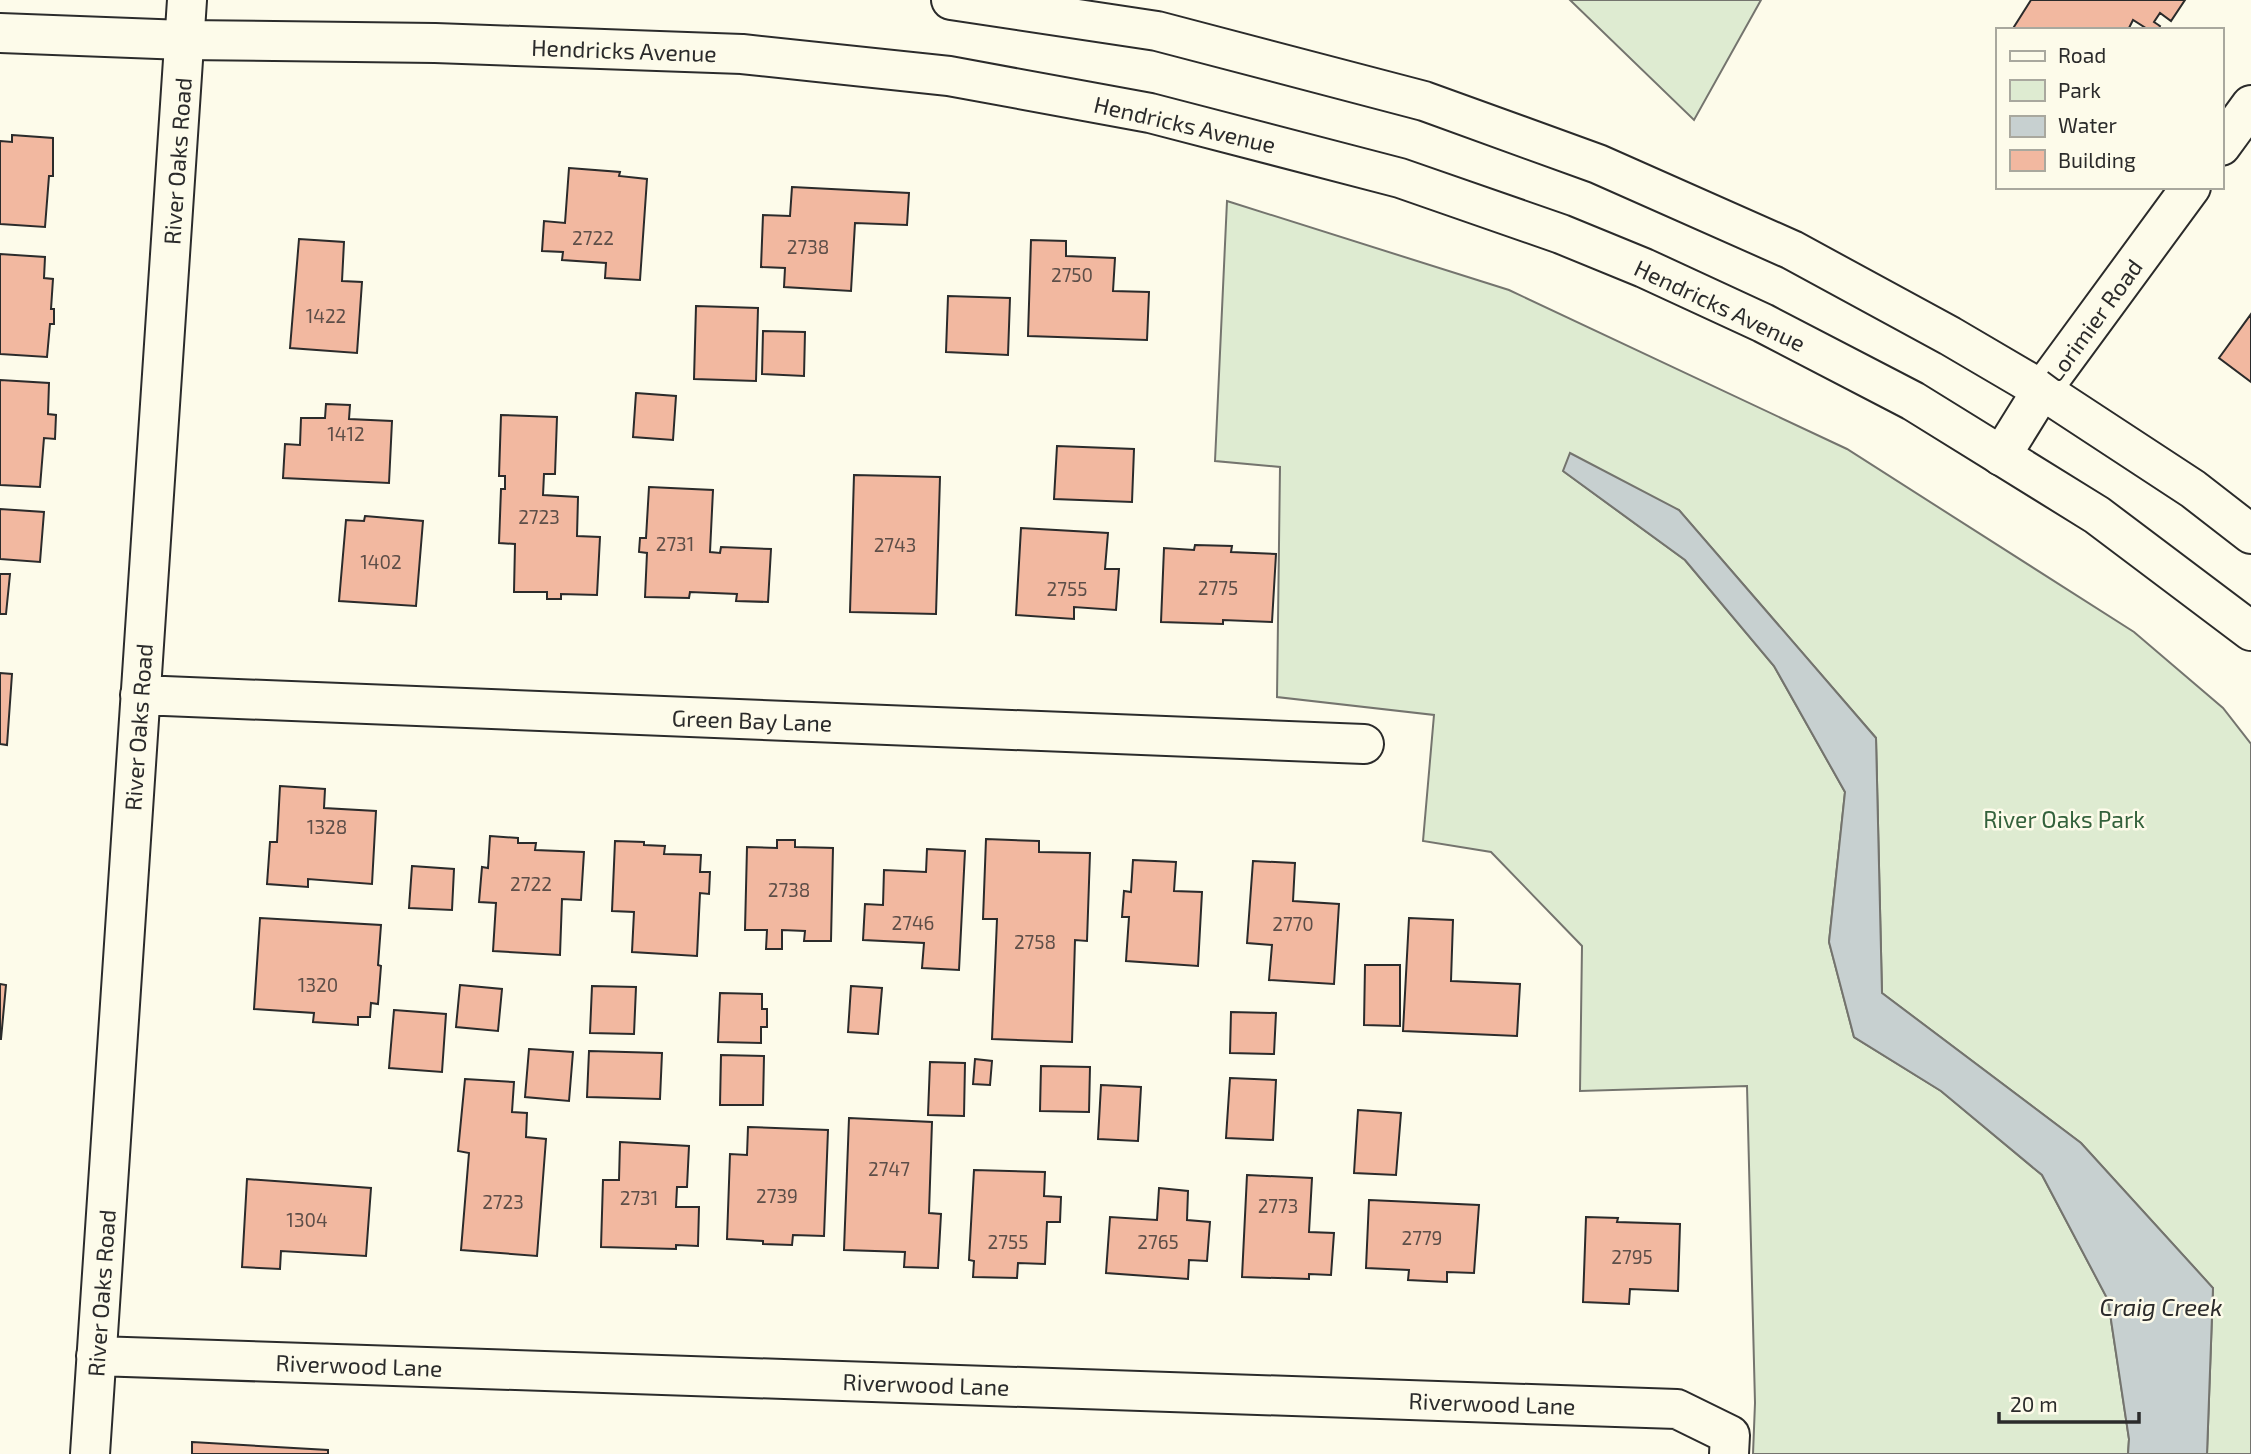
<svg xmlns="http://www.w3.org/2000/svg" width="2251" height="1454" font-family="'Exo 2',sans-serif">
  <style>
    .green { fill: #deebd1; stroke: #74746e; stroke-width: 2 }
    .water { fill: #c7d0d0; stroke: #74746e; stroke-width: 2 }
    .building { fill: #f2b8a0; stroke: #2b2b2b; stroke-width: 2 }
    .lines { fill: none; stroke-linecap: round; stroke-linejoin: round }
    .minor-casing { stroke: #2b2b2b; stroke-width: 42 }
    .major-casing { stroke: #2b2b2b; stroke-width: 42 }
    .minor { stroke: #fdfbea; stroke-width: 38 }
    .major { stroke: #fdfbea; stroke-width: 38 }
    .labels { text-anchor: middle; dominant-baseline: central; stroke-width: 5; stroke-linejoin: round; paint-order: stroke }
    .number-label { font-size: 19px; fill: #5d4e48 }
    .street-label { font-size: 23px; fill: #2b2b2b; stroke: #fdfbea }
    .park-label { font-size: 23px; fill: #34623c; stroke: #fdfbea }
    .water-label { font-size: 24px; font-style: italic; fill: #2b2b2b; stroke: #fdfbea }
  </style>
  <rect width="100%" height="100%" fill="#fdfbea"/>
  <!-- green -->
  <path class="green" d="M 1570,0 L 1761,0 L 1694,120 Z
    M 1227,201 L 1509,290 L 1847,449 L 2134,632 L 2223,708 L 2251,744 L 2251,1454 L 2207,1454 L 2213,1288 L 2081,1143 L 1882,993 L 1876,738 L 1679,510 L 1563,471 L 1685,560 L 1774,666 L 1845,792 L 1829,942 L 1854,1037 L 1941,1091 L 2042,1175 L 2108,1300 L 2129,1439 L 2128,1454 L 1753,1454 L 1755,1403 L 1747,1086 L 1580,1091 L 1582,946 L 1491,852 L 1423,841 L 1434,715 L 1277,697 L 1280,467 L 1215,461 Z"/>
  <!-- water -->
  <path class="water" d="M 1570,453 L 1679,510 L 1876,738 L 1882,993 L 2081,1143 L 2213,1288 L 2207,1454 L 2128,1454 L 2129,1439 L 2108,1300 L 2042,1175 L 1941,1091 L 1854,1037 L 1829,942 L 1845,792 L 1774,666 L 1685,560 L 1563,471 Z"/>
  <!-- building -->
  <path class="building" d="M 2031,0 L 2185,0 L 2171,21 L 2160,13 L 2154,22 L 2160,26 L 2158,30 L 2149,30 L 2133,20 L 2128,30 L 2012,30 Z
    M 12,135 L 53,138 L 53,176 L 49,176 L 45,227 L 0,224 L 0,141 L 12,142 Z
    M 569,168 L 620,172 L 619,176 L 647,179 L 640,280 L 605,278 L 606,263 L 562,260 L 563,252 L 542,251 L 544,221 L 565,223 Z
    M 792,187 L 909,193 L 907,225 L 855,223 L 851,291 L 784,287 L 785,268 L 761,267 L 763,215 L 790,216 Z
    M 299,239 L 344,242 L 342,281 L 362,282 L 357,353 L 290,348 Z
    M 1031,240 L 1066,241 L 1066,256 L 1115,258 L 1113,291 L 1149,292 L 1147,340 L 1028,336 Z
    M 0,254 L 45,257 L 44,278 L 53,279 L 51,309 L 54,309 L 54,324 L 50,324 L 47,357 L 0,354 Z
    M 948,296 L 1010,298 L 1008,355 L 946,352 Z
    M 696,306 L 758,308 L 756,381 L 694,379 Z
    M 2251,314 L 2251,382 L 2219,358 Z
    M 763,331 L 805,332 L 804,376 L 762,374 Z
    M 0,380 L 49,383 L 48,414 L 56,415 L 55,439 L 44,438 L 40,487 L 0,485 Z
    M 636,393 L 676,396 L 673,440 L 633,437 Z
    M 326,404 L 350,405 L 349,419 L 392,421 L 389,483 L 283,478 L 285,444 L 300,445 L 301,418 L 325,418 Z
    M 501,415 L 557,417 L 555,474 L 544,474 L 543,495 L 578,497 L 577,536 L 600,537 L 597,595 L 561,594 L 561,599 L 547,599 L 547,592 L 514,592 L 515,544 L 499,543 L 501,489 L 505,489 L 505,476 L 499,476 Z
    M 1057,446 L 1134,449 L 1132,502 L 1054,499 Z
    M 854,475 L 940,477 L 936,614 L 850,612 Z
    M 649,487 L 713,490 L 710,552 L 720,553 L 721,547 L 771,549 L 768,602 L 736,601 L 737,594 L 690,592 L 689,598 L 645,597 L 647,553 L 639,552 L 640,538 L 646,538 Z
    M 0,509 L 44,512 L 40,562 L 0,559 Z
    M 365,516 L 423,521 L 416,606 L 339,601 L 346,520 L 364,521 Z
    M 1021,528 L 1108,533 L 1105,569 L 1119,569 L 1116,610 L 1074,607 L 1074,619 L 1016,615 Z
    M 1195,545 L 1232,546 L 1231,552 L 1276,554 L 1272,622 L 1223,620 L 1223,624 L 1161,622 L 1164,548 L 1194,550 Z
    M 0,574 L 10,574 L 6,614 L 0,614 Z
    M 0,673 L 12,674 L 7,745 L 0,744 Z
    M 280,786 L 325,789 L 324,808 L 376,811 L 372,884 L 308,879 L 308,887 L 267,884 L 270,842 L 277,842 Z
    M 490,836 L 518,838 L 518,843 L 536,843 L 535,850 L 584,852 L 581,900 L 562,899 L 560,955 L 493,951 L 496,903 L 479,902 L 482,867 L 488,868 Z
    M 986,839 L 1039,841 L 1039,852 L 1090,853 L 1087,941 L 1075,940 L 1072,1042 L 992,1039 L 997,919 L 983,919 Z
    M 777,840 L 795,840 L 795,847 L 833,848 L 831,941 L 804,941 L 805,931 L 782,930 L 782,949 L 766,949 L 767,930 L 745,930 L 747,847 L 777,848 Z
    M 615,841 L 644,842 L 644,845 L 665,846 L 664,854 L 701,855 L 700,872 L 710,872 L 709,894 L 700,893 L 697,956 L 632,952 L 634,912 L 612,911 Z
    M 927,849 L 965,851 L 959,970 L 922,968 L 924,943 L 863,940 L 865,904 L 883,905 L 884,870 L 926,872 Z
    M 1133,860 L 1176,862 L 1174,891 L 1202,892 L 1198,966 L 1126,961 L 1129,917 L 1122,917 L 1124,891 L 1131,892 Z
    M 1253,861 L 1295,863 L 1293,901 L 1339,904 L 1334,984 L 1269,980 L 1272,945 L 1247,943 Z
    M 412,866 L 454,869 L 452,910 L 409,908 Z
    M 260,918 L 381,925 L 378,965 L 381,966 L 378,1004 L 371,1003 L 370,1017 L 358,1017 L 358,1025 L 313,1022 L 314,1013 L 254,1009 Z
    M 1409,918 L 1453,920 L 1451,981 L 1520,984 L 1517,1036 L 1403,1031 Z
    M 1365,965 L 1400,965 L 1400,1026 L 1364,1025 Z
    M 0,984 L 6,985 L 1,1039 L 0,1039 Z
    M 460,985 L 502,989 L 498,1031 L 456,1027 Z
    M 592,986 L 636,987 L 634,1034 L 590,1033 Z
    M 851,986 L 882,988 L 878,1034 L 848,1032 Z
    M 720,993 L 762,994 L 762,1009 L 767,1009 L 767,1027 L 761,1027 L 761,1043 L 718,1042 Z
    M 394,1010 L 446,1014 L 442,1072 L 389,1068 Z
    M 1231,1012 L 1276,1013 L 1274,1054 L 1230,1053 Z
    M 529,1049 L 573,1052 L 569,1101 L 525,1097 Z
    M 589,1051 L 662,1053 L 660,1099 L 587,1097 Z
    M 721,1055 L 764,1056 L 763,1105 L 720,1105 Z
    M 975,1059 L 992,1061 L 990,1085 L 973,1084 Z
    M 930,1062 L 965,1063 L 964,1116 L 928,1115 Z
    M 1041,1066 L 1090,1067 L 1089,1112 L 1040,1111 Z
    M 1230,1078 L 1276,1080 L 1273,1140 L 1226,1138 Z
    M 465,1079 L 514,1082 L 512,1112 L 527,1113 L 526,1137 L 546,1139 L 537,1256 L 461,1250 L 469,1153 L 458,1151 Z
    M 1101,1085 L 1141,1087 L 1138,1141 L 1098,1139 Z
    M 1358,1110 L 1401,1113 L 1396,1175 L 1354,1173 Z
    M 849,1118 L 932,1122 L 929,1213 L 941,1214 L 938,1268 L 904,1267 L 905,1252 L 844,1250 Z
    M 748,1127 L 828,1130 L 824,1236 L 793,1235 L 792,1245 L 763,1244 L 763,1241 L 727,1239 L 730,1154 L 747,1155 Z
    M 620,1142 L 689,1146 L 687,1187 L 677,1187 L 676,1207 L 699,1207 L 698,1246 L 676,1245 L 676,1249 L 601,1247 L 603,1180 L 619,1180 Z
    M 974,1170 L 1045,1172 L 1044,1196 L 1061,1197 L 1060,1222 L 1047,1222 L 1045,1264 L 1018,1263 L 1017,1278 L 973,1277 L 974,1261 L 969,1260 Z
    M 1247,1175 L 1312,1178 L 1309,1232 L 1334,1233 L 1331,1275 L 1309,1274 L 1309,1279 L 1242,1277 Z
    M 247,1179 L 371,1188 L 366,1256 L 281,1251 L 280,1269 L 242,1267 Z
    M 1159,1188 L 1188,1191 L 1187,1220 L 1210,1222 L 1207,1261 L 1189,1260 L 1188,1279 L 1106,1273 L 1110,1217 L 1157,1220 Z
    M 1369,1200 L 1479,1205 L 1474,1273 L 1447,1272 L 1447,1282 L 1408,1280 L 1409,1270 L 1366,1268 Z
    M 1586,1217 L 1618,1218 L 1617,1222 L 1680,1224 L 1678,1291 L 1630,1289 L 1629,1304 L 1583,1302 Z
    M 192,1442 L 328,1450 L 328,1454 L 192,1454 Z"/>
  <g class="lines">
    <defs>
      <path id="minor" d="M 2221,146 L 2251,105
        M 2001,456 L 2042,390 L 2191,187
        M 140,695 L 1364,744
        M 96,1356 L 1677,1409 L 1730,1435 L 1729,1454
        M 90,1454 L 187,0"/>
      <path id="major" d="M 951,0 L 1157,31 L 1424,101 L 1598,164 L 1792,250 L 1950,336 L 2042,390 L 2193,489 L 2251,534
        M 0,33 L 184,40 L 435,43 L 742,54 L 949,76 L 1150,113 L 1400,178 L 1561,234 L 1644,268 L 1763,323 L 1913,401 L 2097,515 L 2251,631"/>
    </defs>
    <!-- minor casing -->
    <use href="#minor" class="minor-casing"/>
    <!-- major casing -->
    <use href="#major" class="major-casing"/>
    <!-- minor -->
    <use href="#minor" class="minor"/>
    <!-- major -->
    <use href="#major" class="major"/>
  </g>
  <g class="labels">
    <!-- number labels -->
    <g class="number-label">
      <text x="593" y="237">2722</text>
      <text x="808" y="246">2738</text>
      <text x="1072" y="274">2750</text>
      <text x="326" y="315">1422</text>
      <text x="346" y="433">1412</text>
      <text x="539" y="516">2723</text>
      <text x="675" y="543">2731</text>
      <text x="895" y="544">2743</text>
      <text x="381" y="561">1402</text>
      <text x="1218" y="587">2775</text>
      <text x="1067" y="588">2755</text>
      <text x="327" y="826">1328</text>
      <text x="531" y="883">2722</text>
      <text x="789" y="889">2738</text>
      <text x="913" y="922">2746</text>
      <text x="1293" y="923">2770</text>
      <text x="1035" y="941">2758</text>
      <text x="318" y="984">1320</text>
      <text x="889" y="1168">2747</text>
      <text x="777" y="1195">2739</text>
      <text x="639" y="1197">2731</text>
      <text x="503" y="1201">2723</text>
      <text x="1278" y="1205">2773</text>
      <text x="307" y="1219">1304</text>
      <text x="1422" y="1237">2779</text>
      <text x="1008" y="1241">2755</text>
      <text x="1158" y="1241">2765</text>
      <text x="1632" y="1256">2795</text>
    </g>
    <!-- street labels -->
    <g class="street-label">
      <text transform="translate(624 50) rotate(2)">Hendricks Avenue</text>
      <text transform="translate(1185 124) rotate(13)">Hendricks Avenue</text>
      <text transform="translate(177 161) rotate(-86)">River Oaks Road</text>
      <text transform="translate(1720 305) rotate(25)">Hendricks Avenue</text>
      <text transform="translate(2094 320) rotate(-54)">Lorimier Road</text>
      <text transform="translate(752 720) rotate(2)">Green Bay Lane</text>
      <text transform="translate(138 727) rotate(-86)">River Oaks Road</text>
      <text transform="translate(101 1293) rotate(-86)">River Oaks Road</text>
      <text transform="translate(359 1365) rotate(2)">Riverwood Lane</text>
      <text transform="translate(926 1384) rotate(2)">Riverwood Lane</text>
      <text transform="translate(1492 1403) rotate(2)">Riverwood Lane</text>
    </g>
    <!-- park labels -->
    <g class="park-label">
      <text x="2064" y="819">River Oaks Park</text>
    </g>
    <!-- water labels -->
    <g class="water-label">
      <text x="2161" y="1306">Craig Creek</text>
    </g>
  </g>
  <!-- legend -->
  <rect x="1996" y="28" width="228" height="161" fill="#fdfbea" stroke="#a9a89e" stroke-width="2"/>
  <rect x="2010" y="51" width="35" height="10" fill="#fdfbea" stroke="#a9a89e" stroke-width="2"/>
  <text x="2058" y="63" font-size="21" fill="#2b2b2b">Road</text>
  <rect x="2010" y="80" width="35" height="21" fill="#deebd1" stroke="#a9a89e" stroke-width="2"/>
  <text x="2058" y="98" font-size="21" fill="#2b2b2b">Park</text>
  <rect x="2010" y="116" width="35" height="21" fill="#c7d0d0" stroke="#a9a89e" stroke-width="2"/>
  <text x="2058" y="133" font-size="21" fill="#2b2b2b">Water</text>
  <rect x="2010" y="150" width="35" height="21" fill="#f2b8a0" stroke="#a9a89e" stroke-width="2"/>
  <text x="2058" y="168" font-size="21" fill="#2b2b2b">Building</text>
  <!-- scale -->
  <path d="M1999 1412v10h140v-10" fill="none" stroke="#2b2b2b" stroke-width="3.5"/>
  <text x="2010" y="1412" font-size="21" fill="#2b2b2b" stroke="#fdfbea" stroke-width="5" paint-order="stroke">20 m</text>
</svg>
